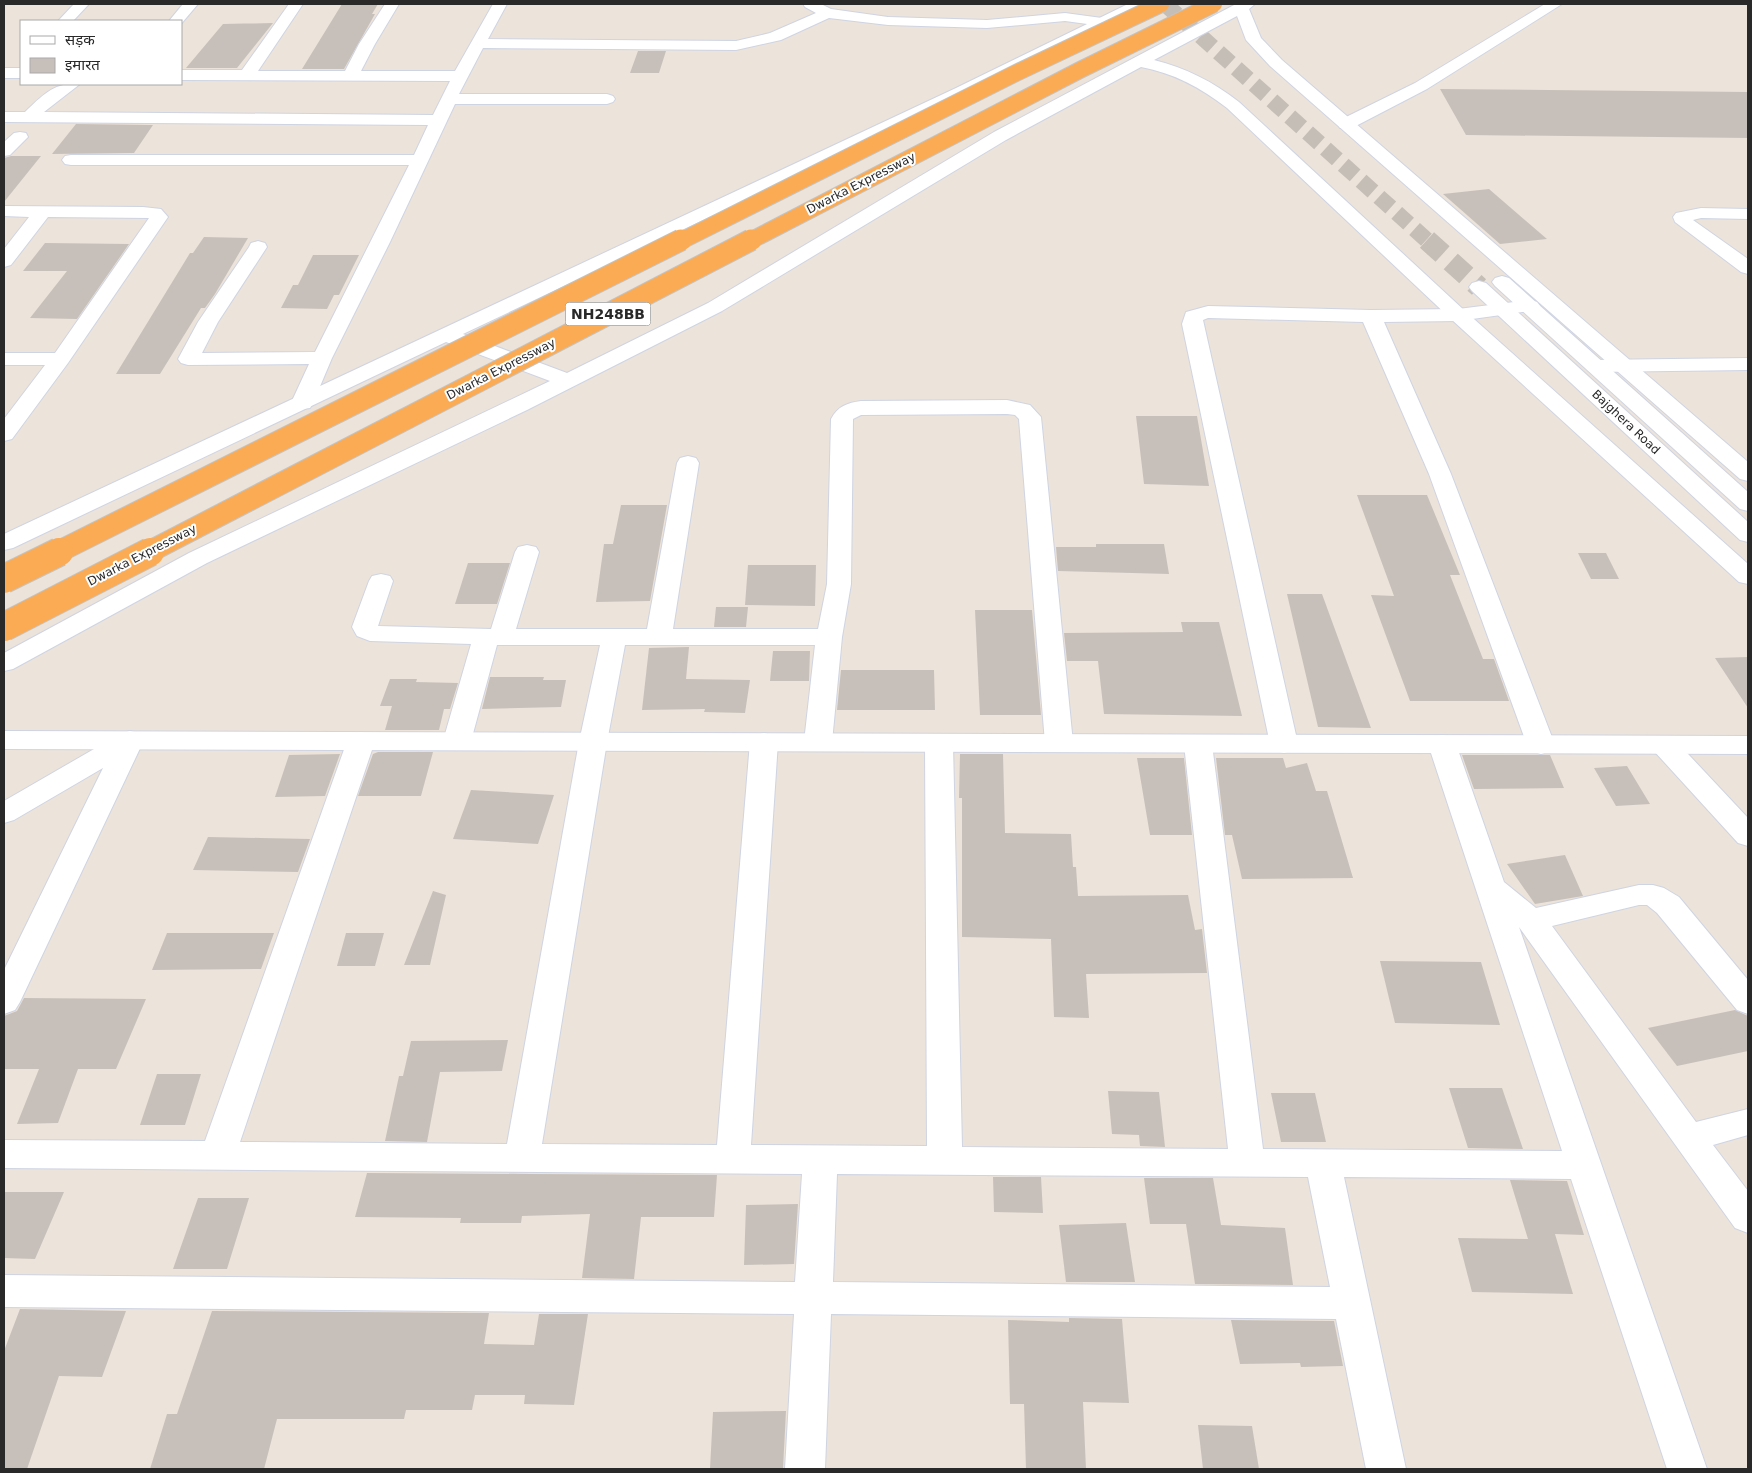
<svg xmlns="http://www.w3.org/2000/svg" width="1752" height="1473" font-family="'DejaVu Sans','Noto Sans Devanagari',sans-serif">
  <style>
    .building { fill: #c7c0ba }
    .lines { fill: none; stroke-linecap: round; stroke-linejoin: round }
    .secondary-tunnel-far1 { stroke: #c5beb7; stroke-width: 16; stroke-dasharray: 16 8; stroke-linecap: butt }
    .secondary-tunnel { stroke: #c5beb7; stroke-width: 21; stroke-dasharray: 21 11; stroke-linecap: butt }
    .minor-casing { stroke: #cfd4e2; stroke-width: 2 }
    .tertiary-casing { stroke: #cfd4e2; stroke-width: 2 }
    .secondary-casing { stroke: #cfd4e2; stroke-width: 2 }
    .minor { fill: #fff; fill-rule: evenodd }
    .tertiary { fill: #fff; fill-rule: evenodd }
    .secondary { fill: #fff; fill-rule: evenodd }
    .trunk-bridge-far2-casing { stroke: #c3c3c3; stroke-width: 18; stroke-linecap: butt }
    .trunk-bridge-far1-casing { stroke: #c3c3c3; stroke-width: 23; stroke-linecap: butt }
    .trunk-bridge-casing { stroke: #c3c3c3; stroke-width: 30; stroke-linecap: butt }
    .trunk-bridge-far2 { stroke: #faab54; stroke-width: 16 }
    .trunk-bridge-far1 { stroke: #faab54; stroke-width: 21 }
    .trunk-bridge { stroke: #faab54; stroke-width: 28 }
    .labels { text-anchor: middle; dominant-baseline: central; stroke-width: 4; stroke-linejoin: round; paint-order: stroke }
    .far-street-label { font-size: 12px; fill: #292929; stroke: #fff }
    .shield { fill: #fff; stroke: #696969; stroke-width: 1 }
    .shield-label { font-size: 14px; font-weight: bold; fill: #292929 }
  </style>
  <rect width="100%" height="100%" fill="#ece3da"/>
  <!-- building -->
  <path class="building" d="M 342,4 L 378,4 L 372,14 L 375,14 L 344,69 L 302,69 Z
    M 273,23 L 237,68 L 186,68 L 223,24 Z
    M 638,51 L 666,51 L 659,73 L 630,73 Z
    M 1440,89 L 1748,92 L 1748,138 L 1466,135 Z
    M 76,124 L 153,125 L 134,153 L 52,154 Z
    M 11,156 L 41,156 L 4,202 L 4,158 Z
    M 1489,189 L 1547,239 L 1500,244 L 1443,194 Z
    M 204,237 L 248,238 L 215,294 L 205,308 L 201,308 L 160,374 L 116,374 L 190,253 L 193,253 Z
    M 45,243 L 129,244 L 77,319 L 30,318 L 67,271 L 23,271 Z
    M 313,255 L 359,255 L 339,295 L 334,295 L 327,309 L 281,308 L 293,285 L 298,285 Z
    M 1136,416 L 1197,416 L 1209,486 L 1144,484 Z
    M 1357,495 L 1427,495 L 1460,575 L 1450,575 L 1483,659 L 1494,659 L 1509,701 L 1410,701 L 1371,595 L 1394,596 Z
    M 621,505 L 667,505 L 650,601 L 596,602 L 604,544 L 613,544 Z
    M 1096,544 L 1164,544 L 1169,574 L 1058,571 L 1056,547 L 1096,547 Z
    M 1578,553 L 1606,553 L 1619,579 L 1591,579 Z
    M 468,563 L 510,563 L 497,604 L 455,604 Z
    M 748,565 L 816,565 L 815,606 L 745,605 Z
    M 1287,594 L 1322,594 L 1371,728 L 1318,727 Z
    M 716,607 L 748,607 L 746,627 L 714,627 Z
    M 975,610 L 1032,610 L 1041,715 L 980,715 Z
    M 1181,622 L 1219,622 L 1242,716 L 1104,714 L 1098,661 L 1067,661 L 1064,633 L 1183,632 Z
    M 689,647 L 686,679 L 750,680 L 745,713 L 704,712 L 705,709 L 642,710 L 649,648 Z
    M 773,651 L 810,651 L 809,681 L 770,681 Z
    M 1748,657 L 1748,708 L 1715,658 Z
    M 841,670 L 934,670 L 935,710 L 837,710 Z
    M 490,677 L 544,677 L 543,680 L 566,680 L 561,707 L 482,709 Z
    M 390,679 L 417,679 L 416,682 L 458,683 L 450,709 L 444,709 L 439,730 L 385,730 L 392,706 L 380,706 Z
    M 378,752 L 433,752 L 421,796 L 358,796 L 373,754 Z
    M 340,754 L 325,796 L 275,797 L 289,755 Z
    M 960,754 L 1003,754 L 1005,833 L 1071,834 L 1073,867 L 1076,867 L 1078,896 L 1188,895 L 1195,930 L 1202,929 L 1207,973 L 1086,974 L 1089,1018 L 1054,1017 L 1051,939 L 962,937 L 962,798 L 959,798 Z
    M 1462,755 L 1550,755 L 1564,788 L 1474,789 Z
    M 1137,758 L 1184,758 L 1192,835 L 1150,835 Z
    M 1216,758 L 1283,758 L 1286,768 L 1307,763 L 1316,791 L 1327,791 L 1353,878 L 1242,879 L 1232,835 L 1225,835 Z
    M 1627,766 L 1650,804 L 1616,806 L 1594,768 Z
    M 471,790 L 554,795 L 538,844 L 453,839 Z
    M 208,837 L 261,838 L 310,839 L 298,872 L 193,870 Z
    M 1565,855 L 1583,896 L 1535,904 L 1507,864 Z
    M 433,891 L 446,895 L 430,965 L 404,965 Z
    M 167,933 L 274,933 L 261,969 L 152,970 Z
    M 346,933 L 384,933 L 375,966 L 337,966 Z
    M 1380,961 L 1481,962 L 1500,1025 L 1395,1023 Z
    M 24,998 L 146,999 L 116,1069 L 78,1069 L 58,1123 L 17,1124 L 39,1069 L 4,1069 L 4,1016 L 17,1011 Z
    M 1735,1010 L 1748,1016 L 1748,1051 L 1677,1066 L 1648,1028 Z
    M 508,1040 L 502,1071 L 440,1072 L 427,1142 L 385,1141 L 399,1076 L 403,1076 L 411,1041 Z
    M 157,1074 L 201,1074 L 185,1125 L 140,1125 Z
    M 1449,1088 L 1502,1088 L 1523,1149 L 1468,1148 Z
    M 1108,1091 L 1159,1092 L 1165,1147 L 1140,1146 L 1139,1135 L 1112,1134 Z
    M 1271,1093 L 1315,1093 L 1326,1142 L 1281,1142 Z
    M 367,1173 L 530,1174 L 717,1175 L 714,1217 L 641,1217 L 634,1279 L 582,1278 L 590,1214 L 522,1216 L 521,1223 L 460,1223 L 461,1218 L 355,1217 Z
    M 993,1177 L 1041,1177 L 1043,1213 L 994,1212 Z
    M 1144,1178 L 1213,1178 L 1221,1225 L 1285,1228 L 1293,1285 L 1195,1284 L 1186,1224 L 1150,1224 Z
    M 1510,1180 L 1567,1181 L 1584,1235 L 1555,1234 L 1573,1294 L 1472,1292 L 1458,1238 L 1528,1239 Z
    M 4,1192 L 64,1192 L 35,1259 L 4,1258 Z
    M 198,1198 L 249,1198 L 227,1269 L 173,1269 Z
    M 798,1204 L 794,1264 L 744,1265 L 746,1205 Z
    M 1126,1223 L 1135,1282 L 1066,1282 L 1059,1225 Z
    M 20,1309 L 126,1311 L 102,1377 L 59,1376 L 27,1469 L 4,1469 L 4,1351 Z
    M 212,1311 L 489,1313 L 484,1344 L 534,1345 L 539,1314 L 588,1314 L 574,1405 L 524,1404 L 525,1395 L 475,1395 L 472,1410 L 406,1410 L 404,1419 L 277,1419 L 264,1469 L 150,1469 L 167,1414 L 177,1414 Z
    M 1069,1318 L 1122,1319 L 1129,1403 L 1083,1402 L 1086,1469 L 1026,1469 L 1024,1404 L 1010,1404 L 1008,1320 L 1069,1322 Z
    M 1231,1320 L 1334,1321 L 1343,1366 L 1301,1367 L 1300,1363 L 1240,1364 Z
    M 786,1411 L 783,1469 L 710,1469 L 713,1412 Z
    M 1198,1425 L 1252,1426 L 1259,1469 L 1203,1469 Z"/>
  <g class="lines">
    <!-- secondary-tunnel-far1 -->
    <path class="secondary-tunnel-far1" d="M 1165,4 L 1429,242"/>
    <!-- secondary-tunnel -->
    <path class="secondary-tunnel" d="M 1427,240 L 1479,287"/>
    <defs>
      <path id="minor" d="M 74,4 L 89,4 L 73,21 L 58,21 Z
        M 183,4 L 198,4 L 181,24 L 181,21 L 169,21 Z
        M 289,4 L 303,4 L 258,71 L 345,71 L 359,44 L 385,4 L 399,4 L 375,44 L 361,71 L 455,71 L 493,4 L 507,4 L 488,39 L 736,41 L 770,33 L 816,13 L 805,7 L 803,4 L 821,4 L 831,9 L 888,17 L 987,20 L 1065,13 L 1102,18 L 1107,19 L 1109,22 L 1107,25 L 1102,26 L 1065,21 L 987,28 L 888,25 L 829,18 L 781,40 L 736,50 L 483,48 L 459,94 L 607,94 L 613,96 L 615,99 L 613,102 L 607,104 L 455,104 L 390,242 L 332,358 L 313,403 L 310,408 L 302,409 L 294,408 L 291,403 L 309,364 L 188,365 L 181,363 L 178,359 L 198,322 L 249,247 L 251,243 L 258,241 L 265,243 L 267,247 L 218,322 L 202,353 L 315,352 L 409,165 L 71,165 L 65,164 L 62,160 L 65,156 L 71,155 L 414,155 L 428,125 L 4,122 L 4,112 L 25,112 C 43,95 54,82 80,84 L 44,112 L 433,115 L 450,81 L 181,80 L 181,70 L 242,70 Z
        M 1545,4 L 1562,4 L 1427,89 L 1352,128 L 1340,128 L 1338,124 L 1340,120 L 1415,83 Z
        M 4,68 L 21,68 L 21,78 L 4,78 Z
        M 20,132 L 26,133 L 28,137 L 10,155 L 4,156 L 4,142 L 14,133 Z
        M 4,206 L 143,207 L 161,209 L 168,217 L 68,363 L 12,439 L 4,441 L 4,419 L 45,365 L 4,365 L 4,353 L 55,353 L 149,218 L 48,217 L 11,265 L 4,267 L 4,249 L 29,217 L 4,216 Z
        M 1701,208 L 1748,209 L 1748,219 L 1701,218 L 1693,220 L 1748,259 L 1748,274 L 1741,272 L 1675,222 L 1673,217 L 1676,213 Z
        M 1530,300 L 1537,302 L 1540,306 L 1537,310 L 1458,321 L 1384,322 L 1451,474 L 1555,745 L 1551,751 L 1541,754 L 1531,751 L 1527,745 L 1429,474 L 1363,322 L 1208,318 L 1203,320 L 1298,744 L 1294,750 L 1284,753 L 1274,750 L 1270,744 L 1182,324 L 1186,312 L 1208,306 L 1371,310 L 1458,309 Z
        M 1748,358 L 1748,370 L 1595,372 L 1588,370 L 1585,366 L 1588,362 L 1595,360 Z
        M 1007,400 L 1030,405 L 1041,417 L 1073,743 L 1069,749 L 1059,752 L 1049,749 L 1045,743 L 1019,419 L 1015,415 L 1007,414 L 861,415 L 853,419 L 851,584 L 842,637 L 832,742 L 828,748 L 818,751 L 808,748 L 804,742 L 815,645 L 625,645 L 607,742 L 542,1144 L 717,1145 L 750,742 L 754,736 L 764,733 L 774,736 L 778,742 L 751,1145 L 927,1146 L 925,743 L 929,737 L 939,734 L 949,737 L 953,743 L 962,1147 L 1228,1149 L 1184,744 L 1188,738 L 1198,735 L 1208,738 L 1212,744 L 1263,1149 L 1562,1151 L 1428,744 L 1432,738 L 1442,735 L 1452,738 L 1456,744 L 1504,882 L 1536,908 L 1639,885 L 1653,885 L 1664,888 L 1679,897 L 1748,980 L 1748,1014 L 1737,1010 L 1657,913 L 1647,905 L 1639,905 L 1552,926 L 1696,1122 L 1748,1109 L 1748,1135 L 1713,1145 L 1748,1191 L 1748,1233 L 1735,1228 L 1519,927 L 1707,1469 L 1667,1469 L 1571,1179 L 1344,1177 L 1406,1469 L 1366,1469 L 1336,1319 L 831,1314 L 825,1469 L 785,1469 L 794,1314 L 4,1307 L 4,1275 L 795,1282 L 802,1174 L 4,1168 L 4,1140 L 205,1141 L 347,741 L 351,735 L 361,732 L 371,735 L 375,741 L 240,1142 L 507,1144 L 579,742 L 600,645 L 497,645 L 471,741 L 467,747 L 457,750 L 447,747 L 443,741 L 471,644 L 370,641 L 357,636 L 352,627 L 369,581 L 372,576 L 381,574 L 390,576 L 393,581 L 378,626 L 491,629 L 515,552 L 518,547 L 527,545 L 536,547 L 539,552 L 516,629 L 647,629 L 677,463 L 680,458 L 688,456 L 696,458 L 699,463 L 673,629 L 818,629 L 827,584 L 831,419 C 838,406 847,403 861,401 ZM 837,1174 L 1308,1177 L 1330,1287 L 833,1282 Z
        M 130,731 L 140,734 L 144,740 L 20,1002 L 15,1010 L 4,1014 L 4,970 L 103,768 L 14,820 L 4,823 L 4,801 L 120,734 Z
        M 1664,736 L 1674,739 L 1748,818 L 1748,846 L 1738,843 L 1654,751 L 1650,745 L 1654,739 Z"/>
      <path id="tertiary" d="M 1128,4 L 1146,4 L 1144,7 L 968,94 L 463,334 L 567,373 L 708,303 L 994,132 L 1236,4 L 1255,4 L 1249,9 L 1261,38 L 1282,60 L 1748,462 L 1748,481 L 1740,479 L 1270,66 L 1246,40 L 1237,16 L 1154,60 C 1186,68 1212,81 1239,102 L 1465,311 L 1748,564 L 1748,584 L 1739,582 L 1451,319 L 1227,108 C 1201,88 1174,73 1141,67 L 1006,140 L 722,311 L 527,410 L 207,563 L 13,669 L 4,671 L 4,653 L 189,553 L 550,381 L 446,342 L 13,548 L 4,550 L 4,534 L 956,88 Z
        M 4,731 L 1748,736 L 1748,754 L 4,749 Z"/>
      <path id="secondary" d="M 1502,276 L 1509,278 L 1748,492 L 1748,511 L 1740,509 L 1495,286 L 1492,282 L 1495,278 Z
        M 1479,281 L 1486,283 L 1748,522 L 1748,542 L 1740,540 L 1472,291 L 1469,287 L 1472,283 Z"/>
    </defs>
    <!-- minor casing -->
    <use href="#minor" class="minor-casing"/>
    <!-- tertiary casing -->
    <use href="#tertiary" class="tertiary-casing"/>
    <!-- secondary casing -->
    <use href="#secondary" class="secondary-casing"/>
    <!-- minor -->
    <use href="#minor" class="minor"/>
    <!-- tertiary -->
    <use href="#tertiary" class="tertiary"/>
    <!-- secondary -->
    <use href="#secondary" class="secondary"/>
    <defs>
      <path id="trunk-bridge-far2" d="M 679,242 L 1016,73 L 1161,4
        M 748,242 L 1080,70 L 1214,4"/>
      <path id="trunk-bridge-far1" d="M 56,553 L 681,240
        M 147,553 L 751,240"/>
      <path id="trunk-bridge" d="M 4,579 L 59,552
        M 4,627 L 150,552"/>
    </defs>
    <!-- trunk-bridge-far2 casing -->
    <use href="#trunk-bridge-far2" class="trunk-bridge-far2-casing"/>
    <!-- trunk-bridge-far1 casing -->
    <use href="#trunk-bridge-far1" class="trunk-bridge-far1-casing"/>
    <!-- trunk-bridge casing -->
    <use href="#trunk-bridge" class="trunk-bridge-casing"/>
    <!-- trunk-bridge-far2 -->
    <use href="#trunk-bridge-far2" class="trunk-bridge-far2"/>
    <!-- trunk-bridge-far1 -->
    <use href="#trunk-bridge-far1" class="trunk-bridge-far1"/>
    <!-- trunk-bridge -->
    <use href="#trunk-bridge" class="trunk-bridge"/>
  </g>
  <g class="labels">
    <!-- far-street labels -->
    <g class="far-street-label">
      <text transform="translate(861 183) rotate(-27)">Dwarka Expressway</text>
      <text transform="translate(501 369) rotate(-27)">Dwarka Expressway</text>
      <text transform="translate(1626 422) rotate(43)">Bajghera Road</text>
      <text transform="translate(142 555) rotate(-27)">Dwarka Expressway</text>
    </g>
    <!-- shield labels -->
    <rect class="shield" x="565.5" y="302.5" width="85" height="23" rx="4"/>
    <g class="shield-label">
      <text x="608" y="314">NH248BB</text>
    </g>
  </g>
  <!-- border -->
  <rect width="1752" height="1473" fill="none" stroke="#292929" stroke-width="10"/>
  <!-- legend -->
  <rect x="20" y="20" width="162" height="65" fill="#ffffff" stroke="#a9a9a9"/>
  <rect x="30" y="36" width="25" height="8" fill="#ffffff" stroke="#a9a9a9"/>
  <text x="65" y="45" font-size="15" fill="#292929">सड़क</text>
  <rect x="30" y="58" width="25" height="15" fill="#c7c0ba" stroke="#a9a9a9"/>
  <text x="65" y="70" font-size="15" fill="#292929">इमारत</text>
</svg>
